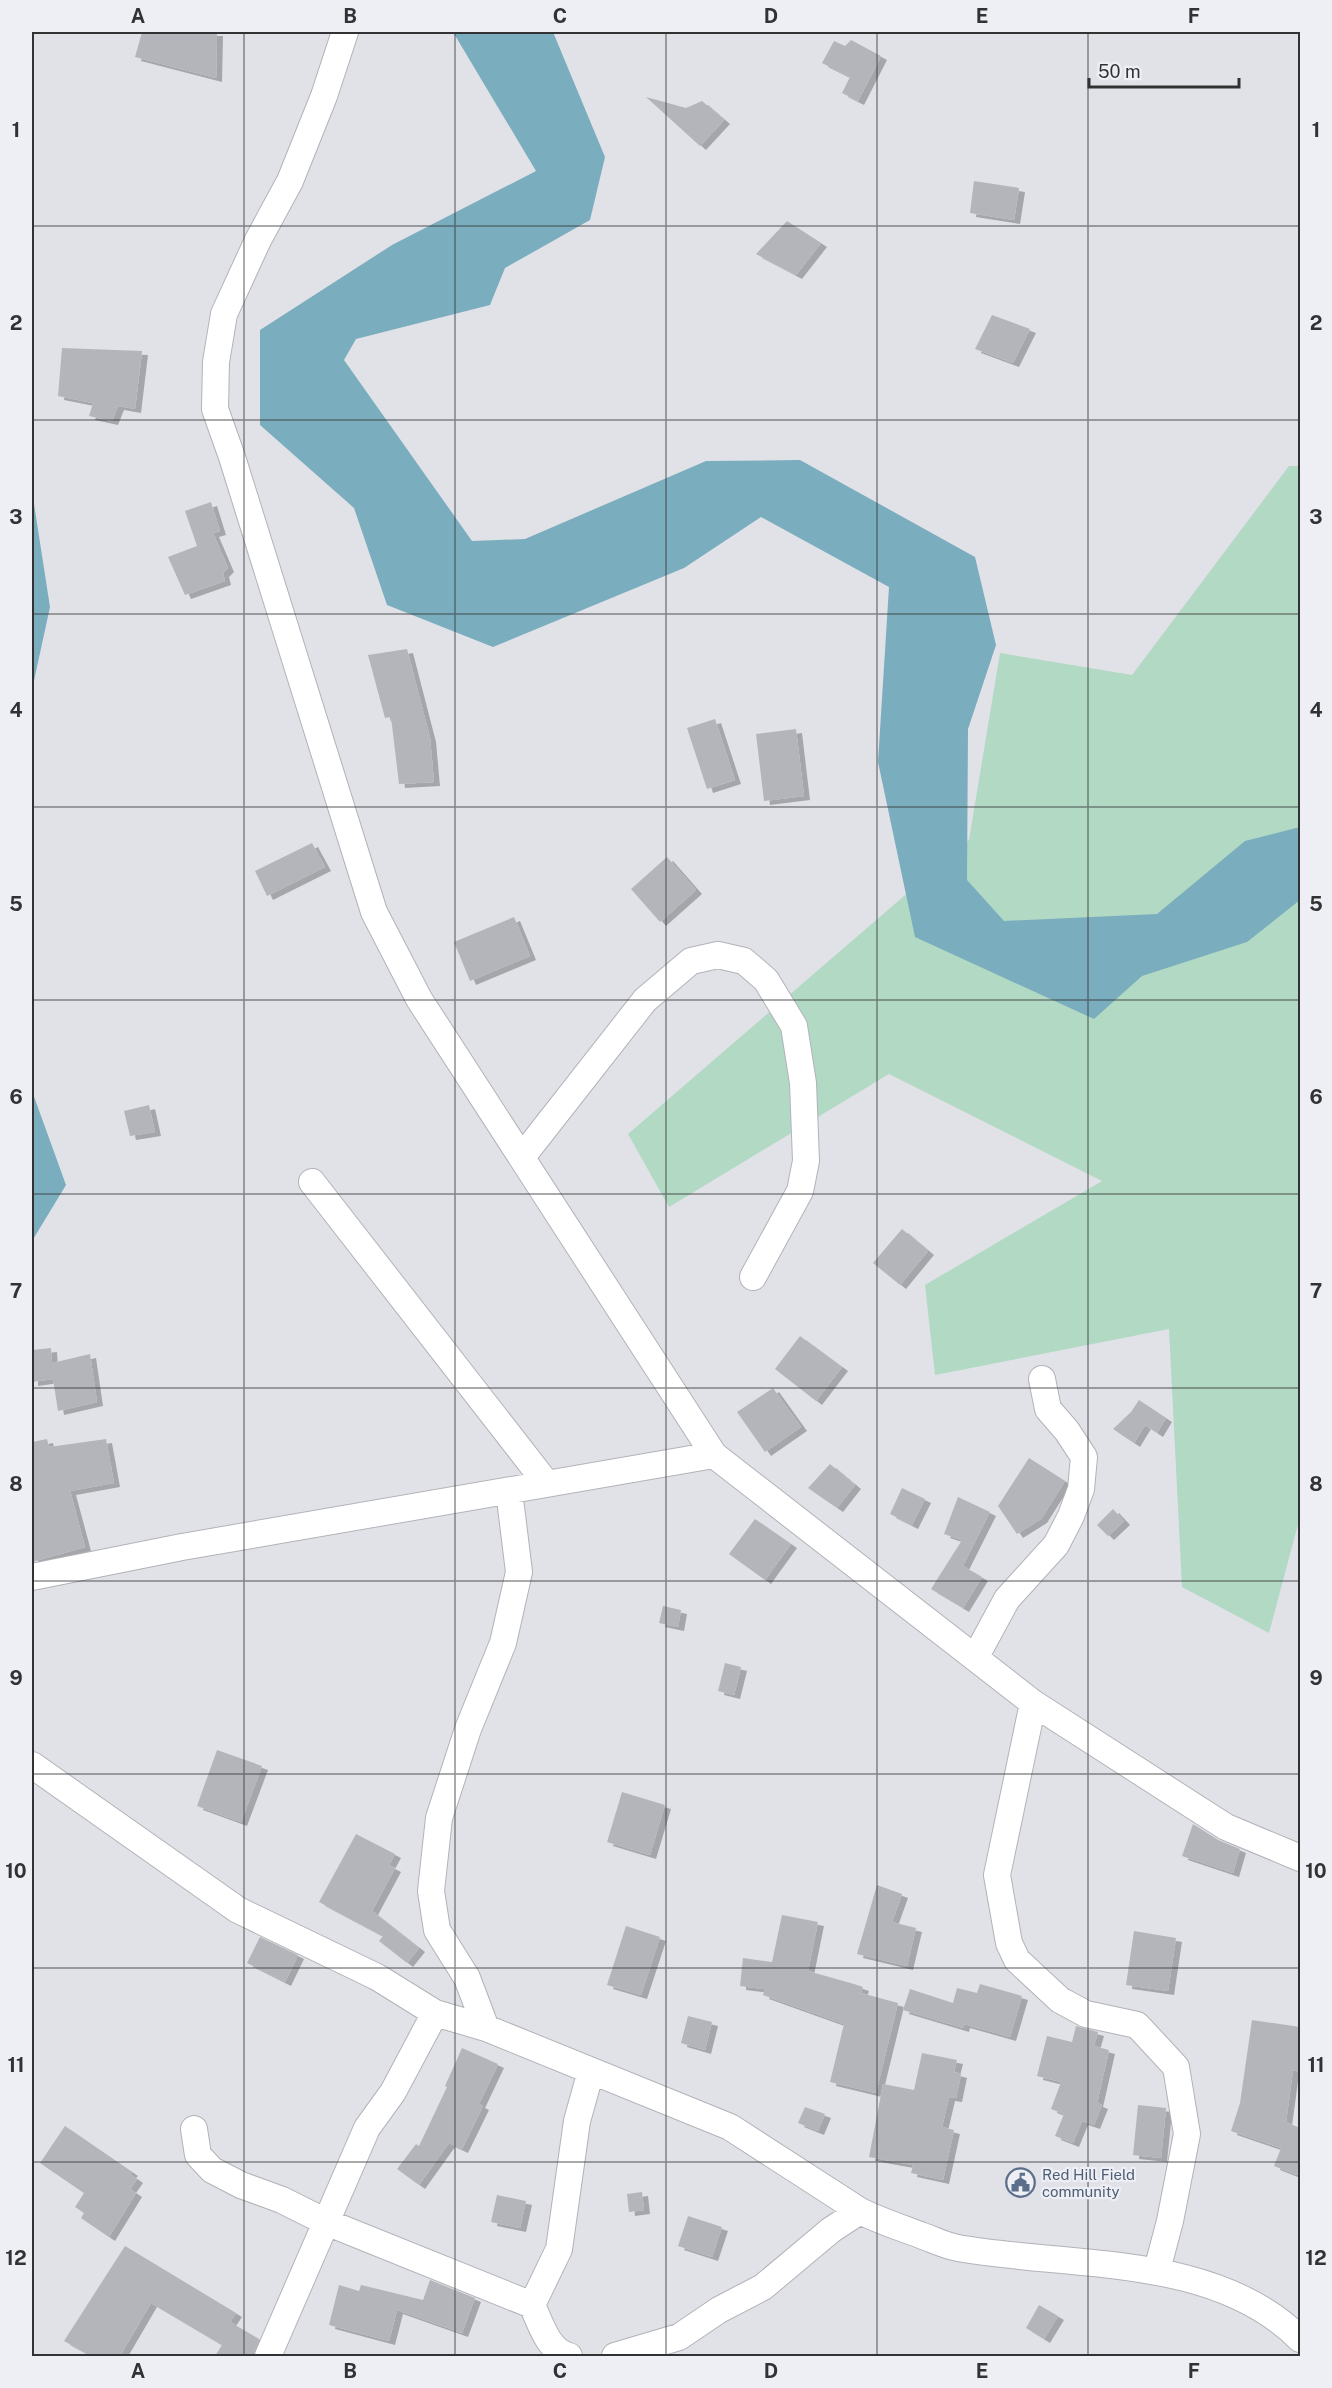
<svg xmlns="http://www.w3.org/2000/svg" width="1332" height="2388" font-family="'Public Sans',sans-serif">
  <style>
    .green { fill: #b1d9c4 }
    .water { fill: #7aadbd }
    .building { fill: #b4b5bb; filter: url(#shadow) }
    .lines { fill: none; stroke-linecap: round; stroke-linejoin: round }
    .minor-casing { stroke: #b2b3b9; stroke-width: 28 }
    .minor { stroke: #fff; stroke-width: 26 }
    .grid { fill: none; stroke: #323235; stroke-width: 1.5; stroke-opacity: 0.55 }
    .labels { text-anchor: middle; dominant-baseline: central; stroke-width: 4.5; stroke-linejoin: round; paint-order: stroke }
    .service-label { font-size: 15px; fill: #4e5e75; stroke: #eeeff5; text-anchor: start }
    .neatline { fill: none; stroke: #323235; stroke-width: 2 }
    .grid-label { font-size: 20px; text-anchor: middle; font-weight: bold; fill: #323235 }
  </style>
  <defs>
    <filter id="shadow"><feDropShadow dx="6" dy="4" stdDeviation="0" flood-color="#0004"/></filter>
  </defs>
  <rect width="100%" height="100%" fill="#e1e2e8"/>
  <!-- green -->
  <path class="green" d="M 1289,466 L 1300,466 L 1300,1517 L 1269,1633 L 1182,1587 L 1169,1329 L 935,1375 L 925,1285 L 1102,1181 L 889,1074 L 669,1207 L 628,1134 L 969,840 L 1000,653 L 1132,675 Z"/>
  <!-- water -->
  <path class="water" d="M 453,32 L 553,32 L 605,157 L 590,220 L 505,268 L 490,305 L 356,339 L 344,360 L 472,541 L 525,539 L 706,461 L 800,460 L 975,557 L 996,645 L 968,729 L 967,880 L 1004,921 L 1157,914 L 1245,841 L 1300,827 L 1300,900 L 1247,942 L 1142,976 L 1094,1019 L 915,937 L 878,762 L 889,587 L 761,517 L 684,568 L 493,647 L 387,605 L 354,508 L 260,425 L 260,330 L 392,245 L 536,171 Z
    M 32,491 L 50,607 L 32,690 Z
    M 32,1091 L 66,1185 L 32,1241 Z"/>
  <!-- building -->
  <path class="building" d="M 142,32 L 217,32 L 216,78 L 135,57 Z
    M 851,40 L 881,56 L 858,101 L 842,93 L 850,77 L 822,63 L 834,41 L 845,46 Z
    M 646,97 L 686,108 L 702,101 L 724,120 L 700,146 Z
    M 974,181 L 1019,188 L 1014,220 L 970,213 Z
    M 787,221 L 821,243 L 796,275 L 756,254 Z
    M 992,315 L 1030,329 L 1013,363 L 975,349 Z
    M 62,348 L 142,351 L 135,409 L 118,406 L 112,421 L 89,416 L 93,403 L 58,396 Z
    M 211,502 L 220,531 L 213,533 L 228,568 L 223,573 L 225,581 L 185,595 L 168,557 L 197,546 L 185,511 Z
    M 407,649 L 430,738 L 434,782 L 399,784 L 391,717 L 385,718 L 368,655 Z
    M 715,719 L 735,780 L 707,789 L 687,728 Z
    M 796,729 L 804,796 L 764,801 L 756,734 Z
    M 312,843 L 325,867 L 267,896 L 255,871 Z
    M 667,857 L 696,890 L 660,922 L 631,889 Z
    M 514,917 L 530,956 L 470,981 L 454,942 Z
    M 149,1105 L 155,1132 L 130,1136 L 124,1111 Z
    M 902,1229 L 928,1251 L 900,1285 L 873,1263 Z
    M 800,1336 L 842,1367 L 816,1401 L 775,1369 Z
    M 51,1348 L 52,1363 L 90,1354 L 97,1402 L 58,1411 L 53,1379 L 32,1382 L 32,1350 Z
    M 773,1388 L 801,1427 L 765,1452 L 737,1412 Z
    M 1139,1400 L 1166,1418 L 1157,1433 L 1145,1425 L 1134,1443 L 1113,1429 L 1131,1412 Z
    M 47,1439 L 49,1447 L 106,1439 L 114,1483 L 70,1491 L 85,1547 L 32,1562 L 32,1442 Z
    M 1029,1458 L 1065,1481 L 1041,1519 L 1017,1534 L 998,1506 Z
    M 830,1464 L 855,1485 L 837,1508 L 808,1488 Z
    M 902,1488 L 925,1499 L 912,1525 L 890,1514 Z
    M 958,1497 L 990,1512 L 963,1566 L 982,1577 L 963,1608 L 931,1589 L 962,1540 L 944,1534 Z
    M 1113,1509 L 1124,1521 L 1108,1536 L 1097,1525 Z
    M 755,1519 L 791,1544 L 765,1580 L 729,1554 Z
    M 663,1606 L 681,1610 L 678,1627 L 659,1623 Z
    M 725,1663 L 741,1667 L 734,1695 L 718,1691 Z
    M 217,1750 L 262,1766 L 241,1822 L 197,1806 Z
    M 622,1792 L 665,1805 L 650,1855 L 607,1842 Z
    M 1193,1824 L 1218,1840 L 1240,1849 L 1233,1873 L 1182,1856 Z
    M 356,1834 L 395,1854 L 389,1865 L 395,1868 L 372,1911 L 419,1948 L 407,1963 L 379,1941 L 383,1936 L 319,1902 Z
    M 877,1885 L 902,1894 L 892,1922 L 916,1928 L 907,1966 L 857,1954 Z
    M 782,1915 L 818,1922 L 808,1971 L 854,1984 L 863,1987 L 861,1993 L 898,2003 L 876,2093 L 830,2082 L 844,2024 L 763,1995 L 765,1989 L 740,1986 L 743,1958 L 772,1962 Z
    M 626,1926 L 660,1937 L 641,1995 L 607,1985 Z
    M 1134,1931 L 1176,1938 L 1168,1991 L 1126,1985 Z
    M 260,1937 L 298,1955 L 285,1982 L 247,1963 Z
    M 980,1984 L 1022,1996 L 1010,2037 L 964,2024 L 963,2028 L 903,2010 L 910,1989 L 953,2003 L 957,1988 L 977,1993 Z
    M 688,2016 L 712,2022 L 705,2050 L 681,2043 Z
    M 1252,2020 L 1300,2027 L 1300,2072 L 1293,2070 L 1286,2122 L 1300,2128 L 1300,2165 L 1297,2175 L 1274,2166 L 1281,2148 L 1231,2131 L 1240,2103 Z
    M 1076,2026 L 1098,2032 L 1094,2046 L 1109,2050 L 1097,2103 L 1102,2105 L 1094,2125 L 1082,2121 L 1073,2143 L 1055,2136 L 1064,2114 L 1051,2109 L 1061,2082 L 1037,2076 L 1047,2036 L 1072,2042 Z
    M 462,2048 L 498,2064 L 479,2104 L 483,2106 L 462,2149 L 449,2143 L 419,2185 L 397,2169 L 416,2144 L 419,2146 L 447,2087 L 445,2086 Z
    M 922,2053 L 957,2060 L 954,2072 L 961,2074 L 956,2098 L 949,2097 L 942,2127 L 954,2130 L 943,2180 L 911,2173 L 913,2165 L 869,2157 L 883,2084 L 914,2090 Z
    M 1138,2105 L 1166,2108 L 1161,2158 L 1133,2155 Z
    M 805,2107 L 825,2114 L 818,2131 L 798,2123 Z
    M 65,2126 L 132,2172 L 130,2174 L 137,2179 L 130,2189 L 136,2193 L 109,2237 L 81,2218 L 84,2213 L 75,2207 L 84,2193 L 40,2163 Z
    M 642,2192 L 644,2210 L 629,2212 L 627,2194 Z
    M 497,2195 L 526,2201 L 520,2228 L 491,2222 Z
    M 688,2216 L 722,2227 L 712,2257 L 678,2246 Z
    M 125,2246 L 236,2313 L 230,2322 L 259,2339 L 253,2356 L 215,2356 L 222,2345 L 151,2303 L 120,2356 L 91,2356 L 64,2341 Z
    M 430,2280 L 475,2298 L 462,2333 L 397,2310 L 389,2341 L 329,2325 L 339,2285 L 359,2291 L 361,2285 L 423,2300 Z
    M 1039,2305 L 1058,2316 L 1044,2339 L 1026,2328 Z"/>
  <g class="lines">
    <defs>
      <path id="minor" d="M 345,32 L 324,96 L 290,181 L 258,240 L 224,314 L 216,362 L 215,409 L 232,457 L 374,912 L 419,999 L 714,1455 L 1033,1703 L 1226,1827 L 1300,1858
        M 522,1157 L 645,1000 L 691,961 L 718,955 L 744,961 L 766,980 L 794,1026 L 803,1083 L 806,1161 L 800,1191 L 753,1277
        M 312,1182 L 547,1484
        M 32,1577 L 182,1547 L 714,1455
        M 975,1658 L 1007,1599 L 1056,1545 L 1071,1516 L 1081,1489 L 1084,1457 L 1067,1431 L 1048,1409 L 1042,1379
        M 1033,1703 L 997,1875 L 1009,1943 L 1017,1960 L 1060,2000 L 1086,2014 L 1137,2025 L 1176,2067 L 1187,2134 L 1170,2221 L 1157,2270
        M 32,1765 L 238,1910 L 377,1977 L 435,2013 L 486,2028 L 730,2127 L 860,2211 C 880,2221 902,2228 923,2236 C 934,2240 946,2246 958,2248 C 1070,2268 1214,2253 1300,2339
        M 486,2028 L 467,1978 L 437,1930 L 431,1891 L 439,1818 L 468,1729 L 503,1643 L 519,1572 L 509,1491
        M 194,2129 L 198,2155 L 212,2170 L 241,2185 L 282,2200 L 326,2222 L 532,2305 L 559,2249 L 577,2121 L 591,2071
        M 532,2305 C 540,2322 548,2351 569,2356
        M 268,2356 L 367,2128 L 393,2092 L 435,2013
        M 615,2356 L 679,2337 L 719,2310 L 763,2287 L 831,2230 L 860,2211"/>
    </defs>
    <!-- minor casing -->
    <use href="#minor" class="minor-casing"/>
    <!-- minor -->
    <use href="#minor" class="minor"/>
  </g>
  <!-- grid -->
  <path class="grid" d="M 244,32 L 244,2356M 455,32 L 455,2356M 666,32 L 666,2356M 877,32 L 877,2356M 1088,32 L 1088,2356M 32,226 L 1300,226M 32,420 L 1300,420M 32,614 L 1300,614M 32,807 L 1300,807M 32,1000 L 1300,1000M 32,1194 L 1300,1194M 32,1388 L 1300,1388M 32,1581 L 1300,1581M 32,1774 L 1300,1774M 32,1968 L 1300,1968M 32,2162 L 1300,2162"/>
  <!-- icons -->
  <defs>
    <symbol id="civic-ring" viewBox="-11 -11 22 22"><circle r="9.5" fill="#eeeff5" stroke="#5c6f8a" stroke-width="1.5"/><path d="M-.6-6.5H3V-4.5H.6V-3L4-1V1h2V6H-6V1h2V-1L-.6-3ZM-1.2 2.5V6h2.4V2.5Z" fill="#5c6f8a"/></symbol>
  </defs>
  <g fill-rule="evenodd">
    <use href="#civic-ring" x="1004" y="2166" width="33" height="33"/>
  </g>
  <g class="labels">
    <!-- service labels -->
    <g class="service-label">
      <text x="1042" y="2174">Red Hill Field<tspan x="1042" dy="17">community</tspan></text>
    </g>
  </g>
  <!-- border -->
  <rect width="1332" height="2388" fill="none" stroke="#eeeff5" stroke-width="66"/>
  <!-- scale -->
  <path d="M1089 78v9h150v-9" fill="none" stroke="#323235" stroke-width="3"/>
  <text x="1098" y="78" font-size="18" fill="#323235" stroke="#eeeff5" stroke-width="4.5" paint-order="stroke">50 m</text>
  <rect x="33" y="33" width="1266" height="2322" class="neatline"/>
  <g class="grid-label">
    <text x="138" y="23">A</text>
    <text x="350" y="23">B</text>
    <text x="560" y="23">C</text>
    <text x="771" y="23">D</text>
    <text x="982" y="23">E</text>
    <text x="1194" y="23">F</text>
    <text x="16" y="137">1</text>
    <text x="1316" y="137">1</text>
    <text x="16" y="330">2</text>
    <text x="1316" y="330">2</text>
    <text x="16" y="524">3</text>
    <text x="1316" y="524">3</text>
    <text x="16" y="717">4</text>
    <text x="1316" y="717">4</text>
    <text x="16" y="911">5</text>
    <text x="1316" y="911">5</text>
    <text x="16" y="1104">6</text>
    <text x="1316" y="1104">6</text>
    <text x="16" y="1298">7</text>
    <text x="1316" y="1298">7</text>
    <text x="16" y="1491">8</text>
    <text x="1316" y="1491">8</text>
    <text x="16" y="1685">9</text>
    <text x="1316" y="1685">9</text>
    <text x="16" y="1878">10</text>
    <text x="1316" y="1878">10</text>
    <text x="16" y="2072">11</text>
    <text x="1316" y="2072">11</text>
    <text x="16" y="2265">12</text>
    <text x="1316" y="2265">12</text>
    <text x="138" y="2378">A</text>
    <text x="350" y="2378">B</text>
    <text x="560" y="2378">C</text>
    <text x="771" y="2378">D</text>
    <text x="982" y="2378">E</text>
    <text x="1194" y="2378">F</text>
  </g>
</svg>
